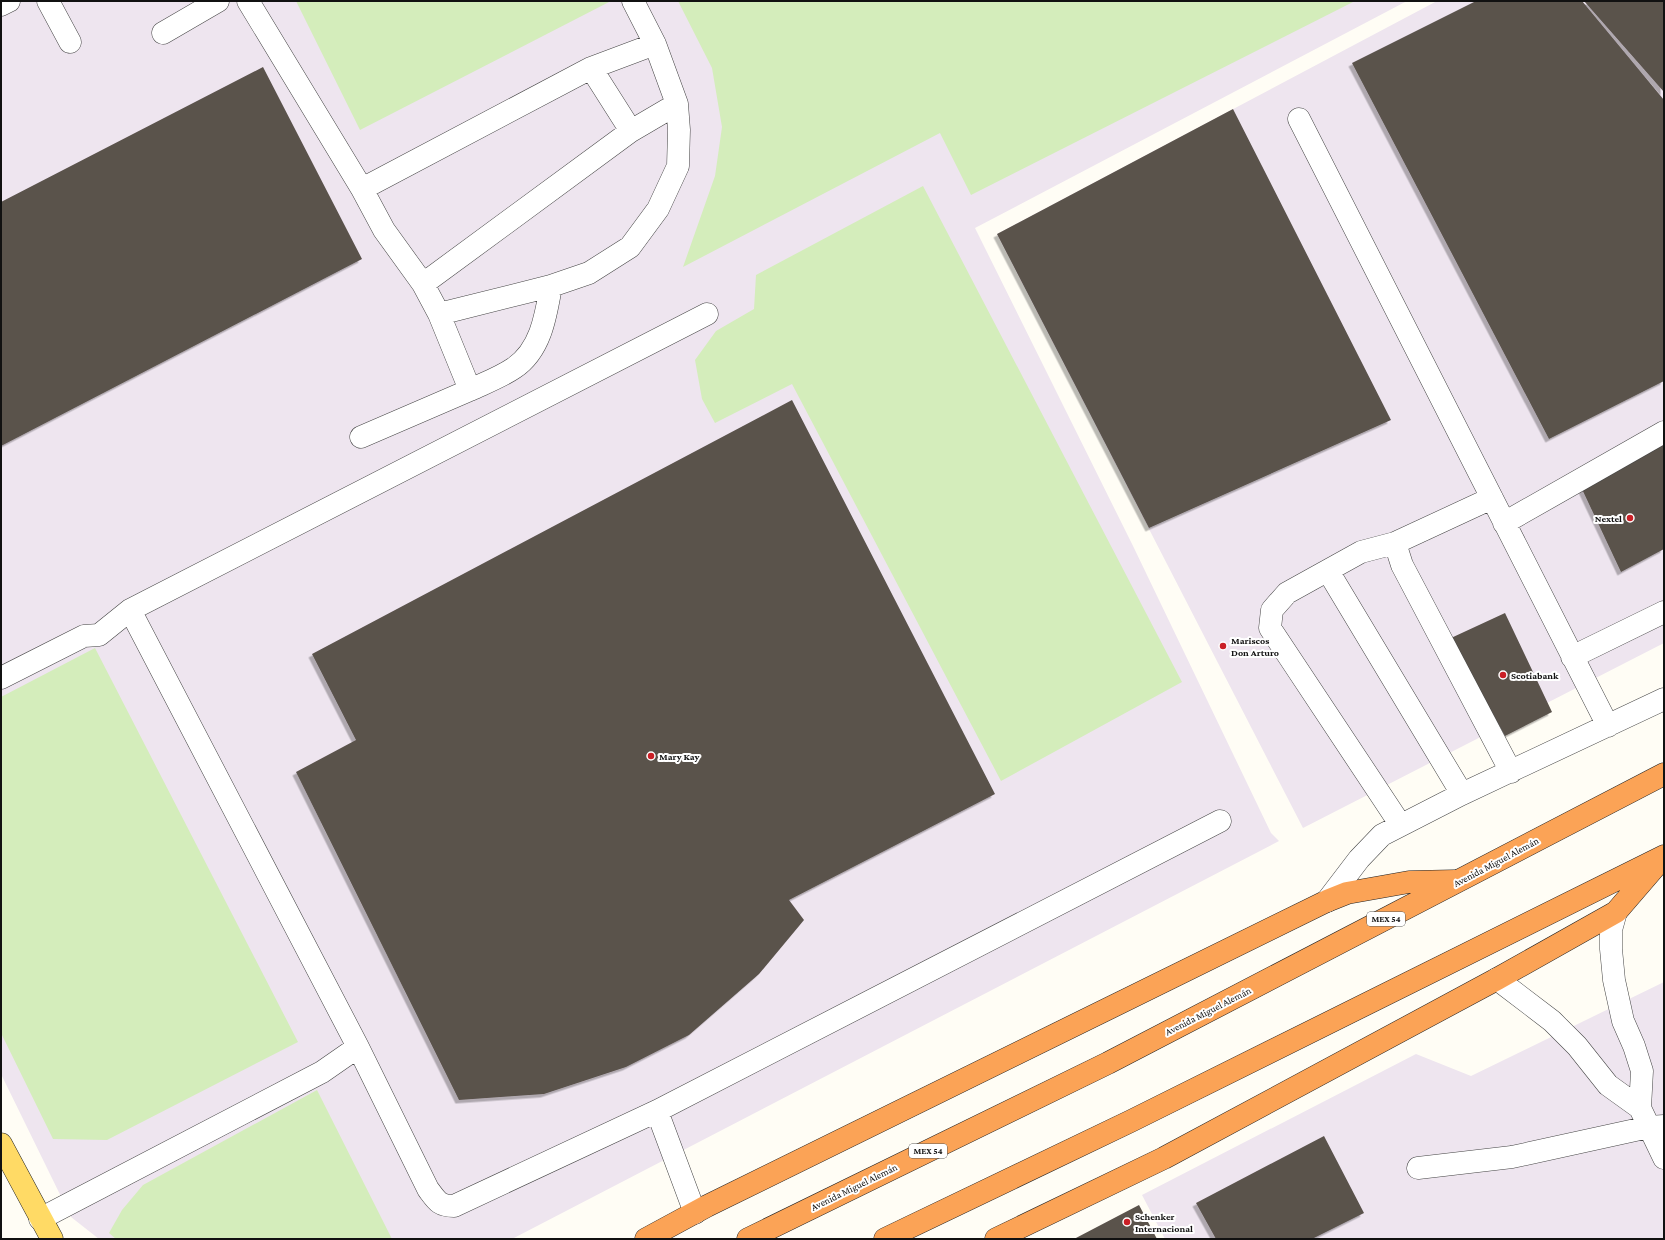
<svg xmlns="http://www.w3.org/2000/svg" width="1665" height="1240" font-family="'Crimson Pro',serif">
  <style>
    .industrial { fill: #eee5ef }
    .green { fill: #d4edbb }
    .building { fill: #5a524c; filter: url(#shadow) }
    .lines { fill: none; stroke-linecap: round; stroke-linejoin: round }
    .minor-casing { stroke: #444; stroke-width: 23 }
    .major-casing { stroke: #222; stroke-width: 23 }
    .highway-casing { stroke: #222; stroke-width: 23 }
    .minor { stroke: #fff; stroke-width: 22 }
    .major { stroke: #ffda65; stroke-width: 22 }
    .highway { stroke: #fba356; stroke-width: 22 }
    .poi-dot { fill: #ca1f26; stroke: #fff; stroke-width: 1.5 }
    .labels { text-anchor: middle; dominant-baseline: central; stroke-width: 4; stroke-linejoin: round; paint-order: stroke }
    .shield { fill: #fff; stroke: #585858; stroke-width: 1 }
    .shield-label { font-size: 9px; font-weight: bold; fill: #111 }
    .poi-label { font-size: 10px; font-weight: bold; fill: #111; stroke: #fff; text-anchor: start }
    .street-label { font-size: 10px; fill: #111; stroke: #fff }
  </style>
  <defs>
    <filter id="shadow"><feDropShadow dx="-3.5" dy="3.5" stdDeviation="0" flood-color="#0004"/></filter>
  </defs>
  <rect width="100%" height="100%" fill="#fffdf5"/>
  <!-- industrial -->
  <path class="industrial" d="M 1,1 L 1407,1 L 975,228 L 1134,548 L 1271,833 L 1279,841 L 512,1239 L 99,1239 L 71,1217 L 1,1074 Z
    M 1437,1 L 1664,1 L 1664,643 L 1303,828 L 997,234 Z
    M 1664,982 L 1664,1239 L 1165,1239 L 1142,1195 L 1416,1054 L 1471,1076 Z"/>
  <!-- green -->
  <path class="green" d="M 296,1 L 611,1 L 360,130 Z
    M 678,1 L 1355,1 L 971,195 L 940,133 L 683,267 L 715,176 L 722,127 L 712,68 Z
    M 923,186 L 1182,682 L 1001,781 L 792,384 L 715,423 L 702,399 L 695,360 L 716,331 L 754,309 L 756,275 Z
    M 95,648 L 298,1042 L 107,1140 L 53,1139 L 1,1033 L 1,697 Z
    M 317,1090 L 392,1239 L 116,1239 L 109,1233 L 122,1210 L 143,1185 Z"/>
  <!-- building -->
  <path class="building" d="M 1476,1 L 1582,1 L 1664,100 L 1664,381 L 1549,439 L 1352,63 Z
    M 1584,1 L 1664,1 L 1664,92 Z
    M 263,67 L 362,259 L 1,446 L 1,202 Z
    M 1233,109 L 1391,420 L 1149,528 L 997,234 Z
    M 792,400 L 995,794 L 789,900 L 804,920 L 759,974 L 689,1035 L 626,1067 L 544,1094 L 459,1100 L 296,772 L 356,740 L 312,654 Z
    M 1664,443 L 1664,549 L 1621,572 L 1581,487 Z
    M 1505,613 L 1552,712 L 1505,736 L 1451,638 Z
    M 1324,1136 L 1364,1213 L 1312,1239 L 1216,1239 L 1196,1203 Z
    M 1139,1205 L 1157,1239 L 1074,1239 Z"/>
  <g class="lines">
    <defs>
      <path id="minor" d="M 48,1 L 70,42
        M 248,1 L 362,189 L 384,230 L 423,284 L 439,314 L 551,286 L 589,273 L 630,247 L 658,209 L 678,166 L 679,130 L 677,104 L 655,44 L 633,1
        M 1,5 L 9,1
        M 163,33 L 218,1
        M 591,68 L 631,131
        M 1299,119 L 1608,726
        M 362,189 L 591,68 L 655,44
        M 423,284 L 631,131 L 677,104
        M 470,390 C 485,383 501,377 514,368 C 541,350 546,315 551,286
        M 361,437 L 470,390 L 439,314
        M 1504,523 L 1664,432
        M 1395,543 L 1492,498
        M 1328,571 L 1462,794
        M 130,610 L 358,1047 L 428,1189 C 437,1201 439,1206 454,1206 L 657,1111 L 1220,821
        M 1572,657 L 1664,612
        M 1,678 L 84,636 L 99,635 L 130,610 L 707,314
        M 1400,824 L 1270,628 L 1272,610 L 1287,593 L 1361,552 L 1395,543 L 1402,565 L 1511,772
        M 1327,901 L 1359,859 L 1382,835 L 1462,794 L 1664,699
        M 1616,912 L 1611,930 L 1611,949 L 1614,980 L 1623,1021 L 1634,1046 L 1642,1071 L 1640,1108
        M 1497,979 L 1552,1021 L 1577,1046 L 1608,1085 L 1640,1108 L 1664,1158
        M 657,1111 L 695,1213
        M 1418,1168 L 1512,1157 L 1649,1127 L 1664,1126
        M 40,1219 L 322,1072 L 358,1047"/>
      <path id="major" d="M 1,1144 L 52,1239"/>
      <path id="highway" d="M 646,1239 L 707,1206 L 1327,901 L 1347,893 L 1409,882 L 1455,881
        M 748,1239 L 1108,1063 L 1664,774
        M 885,1239 L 1131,1121 L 1664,856
        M 996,1239 L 1164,1158 L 1497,979 L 1616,912 L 1659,862"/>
    </defs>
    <!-- minor casing -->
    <use href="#minor" class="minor-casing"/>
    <!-- major casing -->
    <use href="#major" class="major-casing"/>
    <!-- highway casing -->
    <use href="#highway" class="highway-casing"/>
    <!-- minor -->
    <use href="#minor" class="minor"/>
    <!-- major -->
    <use href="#major" class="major"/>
    <!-- highway -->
    <use href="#highway" class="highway"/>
  </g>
  <!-- markers -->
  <g class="poi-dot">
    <circle cx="1630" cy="518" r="4"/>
    <circle cx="1223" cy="646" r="4"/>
    <circle cx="1503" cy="675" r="4"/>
    <circle cx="651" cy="756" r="4"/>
    <circle cx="1127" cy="1222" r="4"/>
  </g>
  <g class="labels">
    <!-- shield labels -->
    <g class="shield">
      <rect x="1367" y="912" width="38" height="14" rx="3"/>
      <rect x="909" y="1144" width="38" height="14" rx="3"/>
    </g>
    <g class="shield-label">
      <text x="1386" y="919">MEX 54</text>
      <text x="928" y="1151">MEX 54</text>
    </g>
    <!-- poi labels -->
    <g class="poi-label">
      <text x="1622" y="518" text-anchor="end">Nextel</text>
      <text x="1231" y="640">Mariscos<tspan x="1231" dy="12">Don Arturo</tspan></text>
      <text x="1511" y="675">Scotiabank</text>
      <text x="659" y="756">Mary Kay</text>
      <text x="1135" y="1216">Schenker<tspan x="1135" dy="12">Internacional</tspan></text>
    </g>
    <!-- street labels -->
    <g class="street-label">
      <text transform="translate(1496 862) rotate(-28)">Avenida Miguel Alemán</text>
      <text transform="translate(1208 1011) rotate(-27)">Avenida Miguel Alemán</text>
      <text transform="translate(854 1187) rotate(-26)">Avenida Miguel Alemán</text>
    </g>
  </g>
  <!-- border -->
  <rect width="1665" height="1240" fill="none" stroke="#111111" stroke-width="4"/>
</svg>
